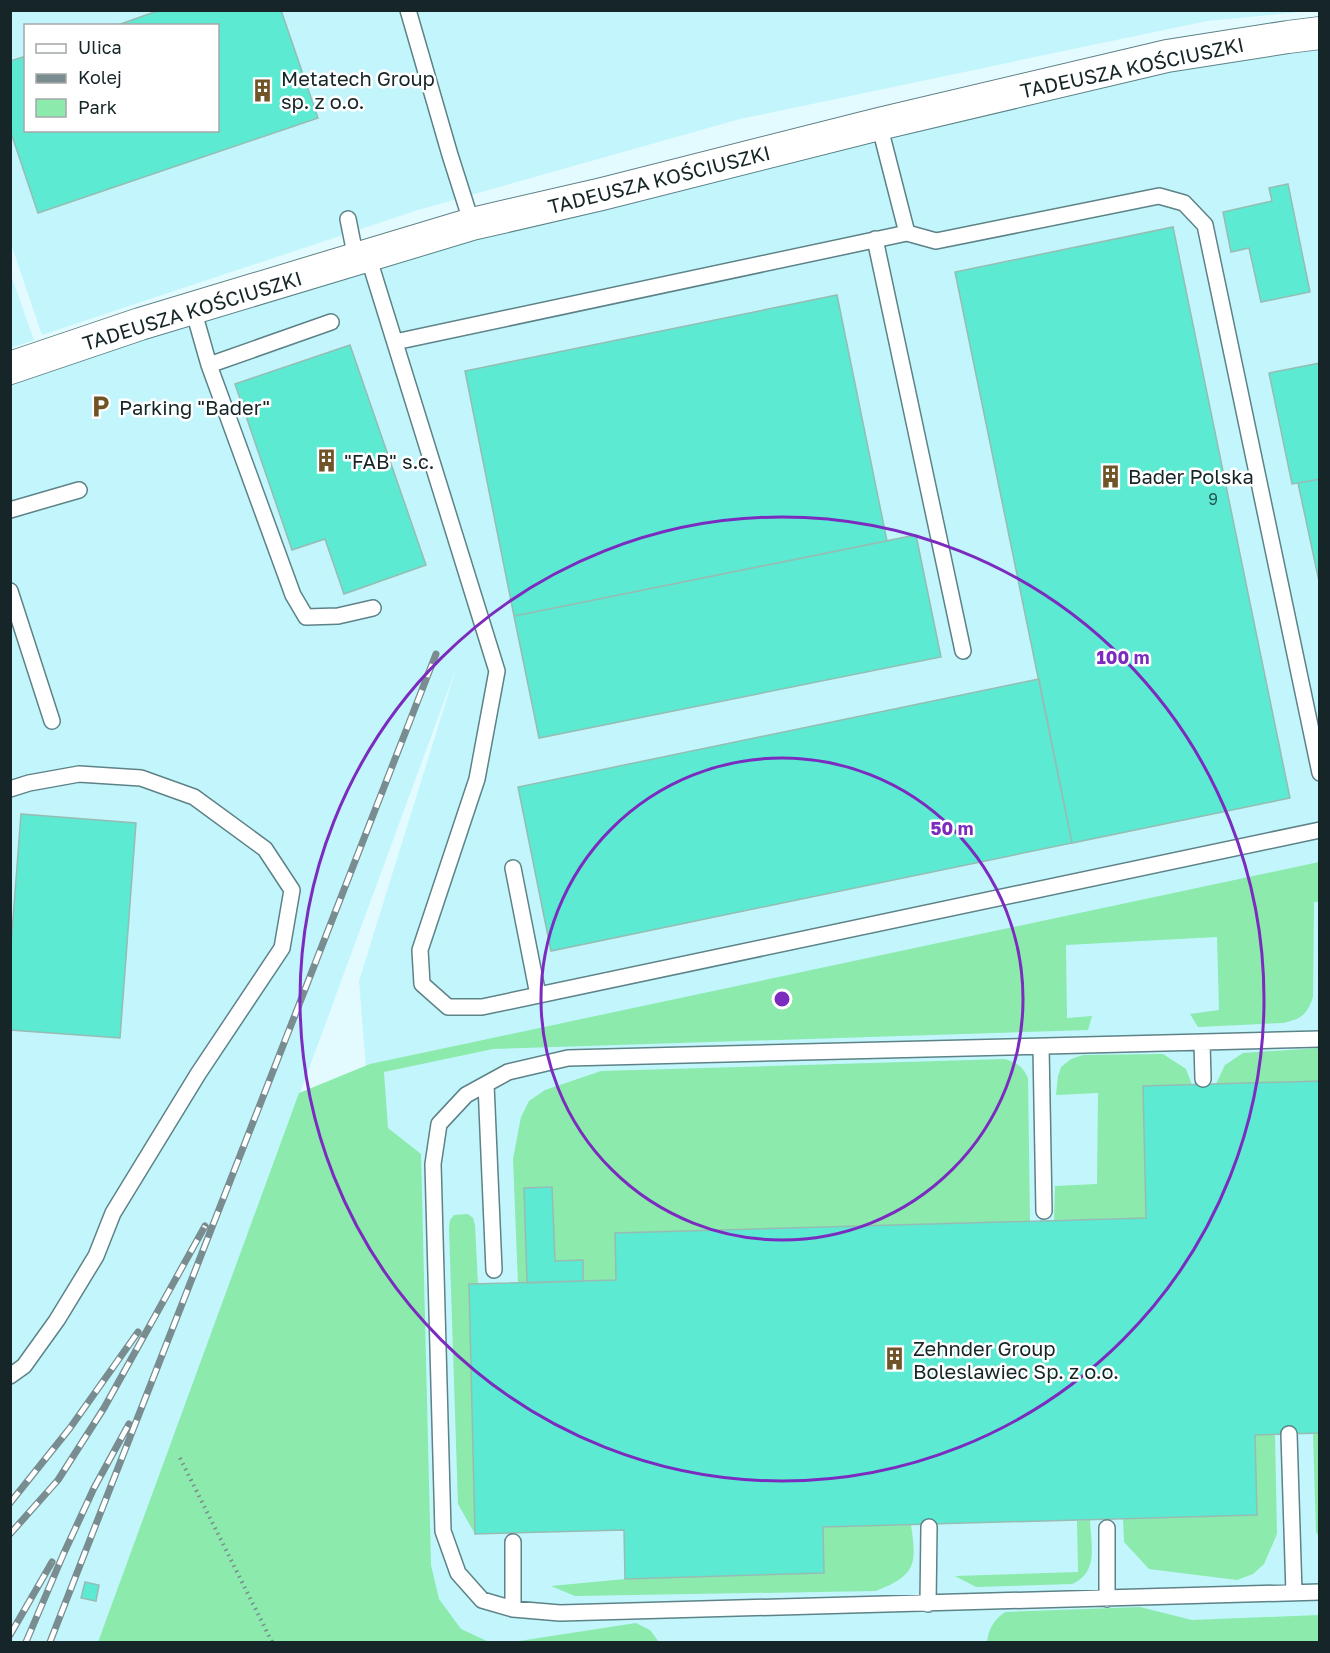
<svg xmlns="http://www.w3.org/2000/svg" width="1330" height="1653" font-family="'Golos Text',sans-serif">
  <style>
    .built { fill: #c2f6fc; fill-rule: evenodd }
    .green { fill: #8beaac }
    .building { fill: #5cead2; stroke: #96bcb4; stroke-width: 1.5 }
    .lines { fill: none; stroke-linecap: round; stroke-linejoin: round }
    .service-casing { stroke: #5d8287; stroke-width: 18 }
    .minor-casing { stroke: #5d8287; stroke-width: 34 }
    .path { stroke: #788c8f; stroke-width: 4; stroke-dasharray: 1.5 4.5; stroke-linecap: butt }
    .service { stroke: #fff; stroke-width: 15 }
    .minor { stroke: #fff; stroke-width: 32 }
    .rail-casing { stroke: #798c8f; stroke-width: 7 }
    .rail { stroke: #fff; stroke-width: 4.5; stroke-dasharray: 14; stroke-linecap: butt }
    .ring { fill: none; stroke: #7b2cbf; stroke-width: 3 }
    .labels { text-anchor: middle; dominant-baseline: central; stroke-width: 5; stroke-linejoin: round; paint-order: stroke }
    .number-label { font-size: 16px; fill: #285652 }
    .street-label { font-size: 20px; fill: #162527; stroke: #fff }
    .poi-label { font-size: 20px; fill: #162527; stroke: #fff; text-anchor: start }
    .centre { fill: #7b2cbf; stroke: #fff; stroke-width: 3 }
    .ring-label { font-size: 18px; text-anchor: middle; font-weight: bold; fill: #7b2cbf; stroke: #fff; stroke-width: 5; stroke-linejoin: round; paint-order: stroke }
  </style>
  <rect width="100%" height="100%" fill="#e3fbff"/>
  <!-- built -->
  <path class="built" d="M 10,11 L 1310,11 L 1207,21 L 740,119 L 418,210 L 42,335 L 11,244 ZM 26,26 L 218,26 L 218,130 L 26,130 Z
    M 1319,43 L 1319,1642 L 381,1642 L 380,1244 L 359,981 L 456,669 L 98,1642 L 11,1642 L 10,368 L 140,324 L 1128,69 Z
    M 10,272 L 34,340 L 11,348 L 10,348 Z"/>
  <!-- green -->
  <path class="green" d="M 1319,862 L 1319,902 L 1314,902 L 1313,997 C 1307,1015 1301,1019 1283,1023 L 1198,1027 L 1190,1014 L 1219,1010 L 1217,937 L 1066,945 L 1067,1018 L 1092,1016 L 1088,1030 L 493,1049 L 384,1072 L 388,1128 L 421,1154 L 431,1565 L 439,1599 L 461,1629 L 489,1642 L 98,1642 L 299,1093 L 370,1064 Z
    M 1319,1048 L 1319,1081 L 1216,1084 L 1225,1065 L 1243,1053 Z
    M 1163,1054 L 1186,1069 L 1192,1085 L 1143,1087 L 1146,1218 L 1054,1220 L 1055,1186 L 1097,1184 L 1098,1093 L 1056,1095 L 1058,1076 L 1061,1067 L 1071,1059 L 1083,1055 Z
    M 1004,1059 C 1016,1062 1023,1066 1028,1078 L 1030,1221 L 616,1233 L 616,1280 L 583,1281 L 583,1260 L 555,1261 L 552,1187 L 524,1188 L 527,1283 L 518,1283 L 513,1159 L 521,1117 L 529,1101 L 545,1090 L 601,1071 Z
    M 468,1214 L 473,1218 L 475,1225 L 478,1284 L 469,1285 L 475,1534 L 458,1504 L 449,1228 L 450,1220 L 454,1215 Z
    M 1313,1433 L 1319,1433 L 1319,1537 L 1316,1532 Z
    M 1275,1434 L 1277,1534 L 1264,1564 L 1253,1574 L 1237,1580 L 1149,1569 L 1124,1542 L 1123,1519 L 1257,1515 L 1255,1435 Z
    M 1090,1520 C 1091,1545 1099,1572 1072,1584 L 976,1587 L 955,1576 L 1078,1572 L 1077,1521 Z
    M 911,1525 C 917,1565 916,1575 876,1591 L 575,1596 L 551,1586 L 625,1579 L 824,1573 L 823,1527 Z
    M 1140,1607 L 1192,1620 L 1319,1615 L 1319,1642 L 987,1642 C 989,1628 993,1621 1005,1612 Z
    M 636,1623 L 650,1630 L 659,1642 L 491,1642 L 519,1641 Z"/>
  <!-- building -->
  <path class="building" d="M 160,10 L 281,10 L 318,118 L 38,213 L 10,130 L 10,61 L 26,56 L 26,130 L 218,130 L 218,26 L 115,26 Z
    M 1288,184 L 1310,292 L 1261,302 L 1249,248 L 1231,252 L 1223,212 L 1272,201 L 1269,188 Z
    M 1173,227 L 1290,798 L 1072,843 L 955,272 Z
    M 837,295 L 887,541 L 514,616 L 465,371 Z
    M 350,345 L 426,565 L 344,594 L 325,539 L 292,550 L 235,384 Z
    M 1320,363 L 1320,479 L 1292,484 L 1269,373 Z
    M 1320,479 L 1320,586 L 1298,483 Z
    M 916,535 L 941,657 L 539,738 L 514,616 Z
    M 1039,679 L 1072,843 L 551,951 L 518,787 Z
    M 21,814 L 136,823 L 120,1038 L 10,1030 L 10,958 Z
    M 1320,1081 L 1320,1433 L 1255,1435 L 1257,1515 L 823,1527 L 824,1573 L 625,1579 L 624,1530 L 475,1534 L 469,1284 L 616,1280 L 615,1233 L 1146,1218 L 1143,1086 Z
    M 552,1187 L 555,1261 L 583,1260 L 583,1281 L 527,1283 L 524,1188 Z
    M 85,1582 L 99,1585 L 96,1601 L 81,1598 Z"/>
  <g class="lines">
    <defs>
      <path id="service" d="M 408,10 L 450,155 L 472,224
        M 879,124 L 907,233
        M 348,219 L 356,259
        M 875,239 L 963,651
        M 368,256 L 497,671 L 477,779 L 420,950 L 422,984 L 448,1007 L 482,1007 L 1320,830
        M 193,309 L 209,365 L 293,595 L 306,617 L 338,616 L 373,608
        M 395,342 L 907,233 L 936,241 L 1159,196 L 1184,203 L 1205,225 L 1320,773
        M 209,365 L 331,322
        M 10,510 L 79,490
        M 10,591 L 52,721
        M 10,789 L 29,783 L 79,774 L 141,778 L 194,797 L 265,849 L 292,890 L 282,948 L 198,1074 L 113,1213 L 96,1256 L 57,1320 L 24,1366 L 10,1376
        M 513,868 L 538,995
        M 1320,1039 L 568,1058 L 508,1072 L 466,1095 L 439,1124 L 433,1164 L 443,1531 L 458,1573 L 482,1600 L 513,1609 L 560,1613 L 1320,1592
        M 1202,1043 L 1203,1079
        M 1041,1047 L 1044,1211
        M 486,1084 L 494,1270
        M 1289,1434 L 1294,1593
        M 513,1542 L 513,1609
        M 1107,1599 L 1107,1528
        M 928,1604 L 929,1527"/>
      <path id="minor" d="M 10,368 L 140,324 L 472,224 L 602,194 L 879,124 L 1167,56 L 1288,37 L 1320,33"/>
    </defs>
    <!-- service casing -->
    <use href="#service" class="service-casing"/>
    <!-- minor casing -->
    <use href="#minor" class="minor-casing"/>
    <!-- path -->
    <path class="path" d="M 180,1458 L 272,1642"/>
    <!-- service -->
    <use href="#service" class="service"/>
    <!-- minor -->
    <use href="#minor" class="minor"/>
    <defs>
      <path id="rail" d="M 10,1503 L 70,1428 L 138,1332
        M 10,1534 L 58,1480 L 104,1408 L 205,1226
        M 10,1635 L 52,1562
        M 26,1642 L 63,1555 L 94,1488 L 129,1424
        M 50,1642 L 436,654"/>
    </defs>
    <!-- rail casing -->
    <use href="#rail" class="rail-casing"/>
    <!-- rail -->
    <use href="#rail" class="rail"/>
  </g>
  <!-- distance rings -->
  <g class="ring">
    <circle cx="782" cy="999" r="241"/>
    <circle cx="782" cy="999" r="482"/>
  </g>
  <!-- icons -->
  <defs>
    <symbol id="building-bare" viewBox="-9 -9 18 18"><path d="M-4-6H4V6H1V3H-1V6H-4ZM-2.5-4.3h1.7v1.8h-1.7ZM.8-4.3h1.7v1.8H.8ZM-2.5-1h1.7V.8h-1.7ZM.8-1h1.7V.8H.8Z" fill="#705427" stroke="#fff" stroke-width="2.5" paint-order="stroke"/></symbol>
    <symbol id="parking-bare" viewBox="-9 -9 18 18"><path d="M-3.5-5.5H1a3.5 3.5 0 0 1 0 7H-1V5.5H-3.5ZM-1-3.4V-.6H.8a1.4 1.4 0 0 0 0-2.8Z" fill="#705427" stroke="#fff" stroke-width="2.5" paint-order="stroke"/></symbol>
  </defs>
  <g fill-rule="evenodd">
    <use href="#building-bare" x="246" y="74" width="33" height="33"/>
    <use href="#parking-bare" x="84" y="390" width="33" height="33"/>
    <use href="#building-bare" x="310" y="444" width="33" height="33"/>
    <use href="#building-bare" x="1094" y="460" width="33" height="33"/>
    <use href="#building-bare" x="878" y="1342" width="33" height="33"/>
  </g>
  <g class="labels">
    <!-- number labels -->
    <g class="number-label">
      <text x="1213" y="499">9</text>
    </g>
    <!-- street labels -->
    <g class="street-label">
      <text transform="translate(1132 67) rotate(-12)">TADEUSZA KOŚCIUSZKI</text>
      <text transform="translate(659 179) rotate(-14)">TADEUSZA KOŚCIUSZKI</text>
      <text transform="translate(192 310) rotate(-17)">TADEUSZA KOŚCIUSZKI</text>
    </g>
    <!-- poi labels -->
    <g class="poi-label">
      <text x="281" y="78">Metatech Group<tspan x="281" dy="23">sp. z o.o.</tspan></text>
      <text x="119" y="407">Parking "Bader"</text>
      <text x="344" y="461">"FAB" s.c.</text>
      <text x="1128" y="476">Bader Polska</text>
      <text x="913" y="1348">Zehnder Group<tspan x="913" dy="23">Boleslawiec Sp. z o.o.</tspan></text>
    </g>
  </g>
  <circle cx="782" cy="999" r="9" class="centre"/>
  <g class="ring-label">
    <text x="1123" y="664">100 m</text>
    <text x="952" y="835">50 m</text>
  </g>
  <!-- border -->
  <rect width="1330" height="1653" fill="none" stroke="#162527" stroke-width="24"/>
  <!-- legend -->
  <rect x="24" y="24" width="195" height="108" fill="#ffffff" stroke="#a2a8a9" stroke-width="1.5"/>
  <rect x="36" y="44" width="30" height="9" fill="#ffffff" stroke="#a2a8a9" stroke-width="1.5"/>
  <text x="78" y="54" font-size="18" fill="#162527">Ulica</text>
  <rect x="36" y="74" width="30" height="9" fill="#798c8f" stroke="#a2a8a9" stroke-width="1.5"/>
  <text x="78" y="84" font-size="18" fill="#162527">Kolej</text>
  <rect x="36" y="99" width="30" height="18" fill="#8beaac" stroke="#a2a8a9" stroke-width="1.5"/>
  <text x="78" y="114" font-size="18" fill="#162527">Park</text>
</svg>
